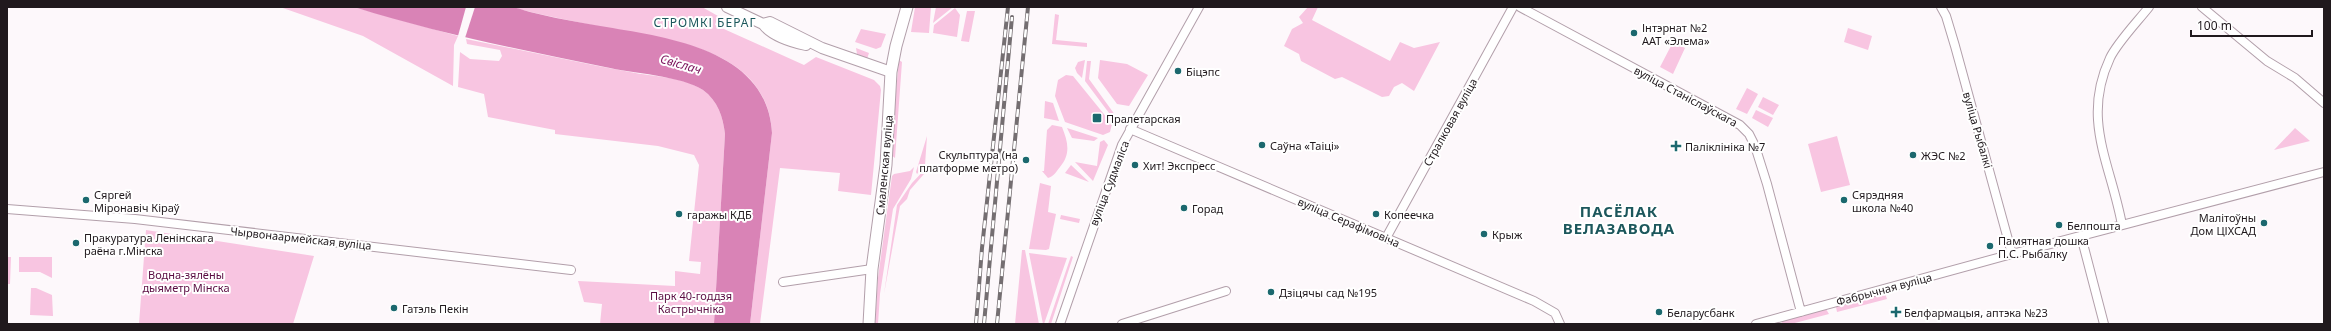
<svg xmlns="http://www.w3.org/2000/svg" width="2331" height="331" font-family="'Noto Sans',sans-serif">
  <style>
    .green { fill: #f8c5e1 }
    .water { fill: #d983b6 }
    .pier { fill: #fdf8fb }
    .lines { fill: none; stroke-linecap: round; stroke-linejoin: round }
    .minor-casing { stroke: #b29faa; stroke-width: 10 }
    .tertiary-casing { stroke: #b29faa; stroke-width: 12 }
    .secondary-casing { stroke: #b29faa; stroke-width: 13 }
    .minor { stroke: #fff; stroke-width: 8 }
    .tertiary { stroke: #fff; stroke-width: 10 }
    .secondary { stroke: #fff; stroke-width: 11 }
    .rail-casing { stroke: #746e71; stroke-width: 4 }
    .rail { stroke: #fff; stroke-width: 2.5; stroke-dasharray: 8; stroke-linecap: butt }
    .poi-dot { fill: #1b686e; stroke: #fff; stroke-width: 1.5 }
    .labels { text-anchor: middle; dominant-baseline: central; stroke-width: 4; stroke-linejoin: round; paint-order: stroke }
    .poi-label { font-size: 11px; fill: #20191d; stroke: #fff; text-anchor: start }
    .street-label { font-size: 11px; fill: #20191d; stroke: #fff }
    .park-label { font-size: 11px; fill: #5a0c42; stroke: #fff }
    .neighbourhood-label { font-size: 12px; letter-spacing: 1px; fill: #1c575c; stroke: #fff }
    .water-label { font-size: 12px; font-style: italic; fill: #7a135b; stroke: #fff }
    .district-label { font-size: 15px; font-weight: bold; letter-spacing: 1px; fill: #1c575c; stroke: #fff }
  </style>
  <rect width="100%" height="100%" fill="#fdf8fb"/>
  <!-- green -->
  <path class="green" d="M 280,7 L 354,7 L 458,36 L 454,45 L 453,86 L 363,36 Z
    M 511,7 L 702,7 L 718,16 L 715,25 L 804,65 L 816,57 L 874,80 L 880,86 L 881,90 L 871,195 L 838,191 L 840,173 L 780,168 L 760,324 L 750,324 L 772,133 C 768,51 675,40 612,29 C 578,22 544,16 511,7 Z
    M 915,7 L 931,7 L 929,33 L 911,32 Z
    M 936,7 L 953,7 L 933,23 Z
    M 1308,7 L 1318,7 L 1312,20 L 1390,61 L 1400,42 L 1414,48 L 1440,42 L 1414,91 L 1402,83 L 1394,87 L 1389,96 L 1382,97 L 1342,77 L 1335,79 L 1301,61 L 1299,54 L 1284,46 L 1292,29 L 1303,23 L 1299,17 Z
    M 955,8 L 960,15 L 957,37 L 933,33 L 934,25 Z
    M 967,11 L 975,11 L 969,42 L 961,41 Z
    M 1055,14 L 1059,15 L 1056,40 L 1087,43 L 1087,47 L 1052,44 Z
    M 1848,28 L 1872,36 L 1868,50 L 1844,42 Z
    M 861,29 L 886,34 L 881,47 L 876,49 L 855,42 Z
    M 466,39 C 521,50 575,62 630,72 C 653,77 683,76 703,90 C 718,101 723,117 725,134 L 714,324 L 600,324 L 602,304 L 584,302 L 578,281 L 675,286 L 675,271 L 700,274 L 701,262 L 689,261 L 699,165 L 694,155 L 658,146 L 555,134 L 555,130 L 488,117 L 484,94 L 458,87 L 460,52 L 470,59 L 499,61 L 502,56 L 500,50 L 467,44 Z
    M 1673,42 L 1685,48 L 1673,74 L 1660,67 Z
    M 856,48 L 869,53 L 867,59 L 857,54 Z
    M 899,60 L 902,62 L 895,158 L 890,154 Z
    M 1085,60 L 1082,78 L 1077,73 L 1075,68 L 1078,62 Z
    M 1100,60 L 1127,64 L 1148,75 L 1129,106 L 1117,104 L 1098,78 Z
    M 1087,61 L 1091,61 L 1089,79 L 1118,119 L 1115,121 L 1085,81 Z
    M 1066,75 L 1073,76 L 1112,124 L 1110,132 L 1103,135 L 1065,122 L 1055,96 L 1058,80 Z
    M 1747,88 L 1758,94 L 1747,114 L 1736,109 Z
    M 1763,97 L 1779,105 L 1773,115 L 1758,107 Z
    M 1045,101 L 1053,103 L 1059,121 L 1044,118 Z
    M 1756,110 L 1773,118 L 1768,127 L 1752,118 Z
    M 1052,125 L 1062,127 C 1068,142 1071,154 1060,167 C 1056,172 1054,176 1048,178 L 1042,171 L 1044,171 L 1047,130 Z
    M 1067,128 L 1098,138 L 1094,141 L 1072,138 Z
    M 2295,128 L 2310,141 L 2274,150 Z
    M 927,136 L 925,165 L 917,174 L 916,172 Z
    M 1837,136 L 1850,185 L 1821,192 L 1808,144 Z
    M 1104,140 L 1108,145 L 1093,181 L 1075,162 L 1097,166 L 1100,142 Z
    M 929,165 L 931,166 L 910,190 L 907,199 L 900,206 L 884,294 L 897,205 L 912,183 Z
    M 1071,165 L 1089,182 L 1065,173 Z
    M 914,167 L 911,179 L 893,209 L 880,294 L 878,324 L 875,324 L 878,278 L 892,176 L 894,174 L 910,171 Z
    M 1040,183 L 1051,186 L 1048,212 L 1056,214 L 1049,249 L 1046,250 L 1029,249 Z
    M 1061,215 L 1080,219 L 1079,223 L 1060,219 Z
    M 146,230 L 314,256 L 293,324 L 139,324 Z
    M 1022,250 L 1025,250 L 1039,324 L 1015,324 Z
    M 1029,253 L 1067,258 L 1044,324 L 1043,324 Z
    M 1071,256 L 1073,257 L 1051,324 L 1048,324 Z
    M 7,257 L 11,257 L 10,284 L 7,284 Z
    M 19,257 L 52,257 L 52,278 L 40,272 L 19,272 Z
    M 31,288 L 36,288 L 52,295 L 53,316 L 30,315 Z
    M 1885,293 L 1887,299 L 1837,312 L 1836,307 L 1826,309 L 1829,314 L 1791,324 L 1781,324 L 1783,321 Z"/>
  <!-- water -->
  <path class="water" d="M 354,7 C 406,7 458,4 509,7 C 516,7 523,10 530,12 C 547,16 565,20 583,23 C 651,36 767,42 772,133 L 750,324 L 714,324 L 725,134 C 723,117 718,101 703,90 C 682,76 631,73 605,67 C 521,50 437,33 354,7 Z"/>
  <!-- pier -->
  <path class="pier" d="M 466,7 L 475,7 L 465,38 L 458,36 Z"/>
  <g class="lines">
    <defs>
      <path id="minor" d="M 1520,7 L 1740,125 L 1749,134 L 1755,146 L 1767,184 L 1801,312
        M 1941,7 L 1946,16 L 1955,46 L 2012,254
        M 2202,7 L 2267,61 L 2295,78 L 2324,103
        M 1130,129 L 1534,301 L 1555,313 L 1560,324
        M 7,209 L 135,219 L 571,270
        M 2122,225 C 2111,164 2081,120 2110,58 C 2117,43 2138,21 2149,7
        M 2081,236 L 2104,324
        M 1386,238 L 1513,7
        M 783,282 L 872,269
        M 1060,324 L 1122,145 L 1199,7
        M 1122,324 L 1226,291
        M 1756,324 L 2012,254 L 2324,172"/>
      <path id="tertiary" d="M 727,7 L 763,24 L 770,22 L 822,48 L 891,72
        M 763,24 C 772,36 792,42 806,45"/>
      <path id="secondary" d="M 869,324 L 872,269 L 886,165 L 891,72 L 896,46 L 907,7"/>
    </defs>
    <!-- minor casing -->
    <use href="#minor" class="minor-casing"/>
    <!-- tertiary casing -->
    <use href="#tertiary" class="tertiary-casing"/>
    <!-- secondary casing -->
    <use href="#secondary" class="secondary-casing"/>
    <!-- minor -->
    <use href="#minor" class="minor"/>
    <!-- tertiary -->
    <use href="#tertiary" class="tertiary"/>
    <!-- secondary -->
    <use href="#secondary" class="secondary"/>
    <defs>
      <path id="rail" d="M 976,324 L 982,248 L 1008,7
        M 984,324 L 1012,17
        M 997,324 L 1028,7"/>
    </defs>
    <!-- rail casing -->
    <use href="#rail" class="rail-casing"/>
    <!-- rail -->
    <use href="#rail" class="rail"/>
  </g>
  <!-- markers -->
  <g class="poi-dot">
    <circle cx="1634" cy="33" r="4"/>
    <circle cx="1178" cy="71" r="4"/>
    <rect x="1092" y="113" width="10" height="10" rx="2"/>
    <circle cx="1262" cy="145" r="4"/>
    <path d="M1674 140h4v4h4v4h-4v4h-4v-4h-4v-4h4z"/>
    <circle cx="1913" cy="155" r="4"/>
    <circle cx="1026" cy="160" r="4"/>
    <circle cx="1135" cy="165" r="4"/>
    <circle cx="86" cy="200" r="4"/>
    <circle cx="1844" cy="200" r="4"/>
    <circle cx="1184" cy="208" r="4"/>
    <circle cx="679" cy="214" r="4"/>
    <circle cx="1376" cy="214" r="4"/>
    <circle cx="2264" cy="223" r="4"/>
    <circle cx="2059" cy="225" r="4"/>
    <circle cx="1484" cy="234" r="4"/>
    <circle cx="76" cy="243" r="4"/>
    <circle cx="1990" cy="246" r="4"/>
    <circle cx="1271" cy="292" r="4"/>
    <circle cx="394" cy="308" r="4"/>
    <circle cx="1659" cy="312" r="4"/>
    <path d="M1894 306h4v4h4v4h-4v4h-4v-4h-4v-4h4z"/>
  </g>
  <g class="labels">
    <!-- poi labels -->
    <g class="poi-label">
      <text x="1642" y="27">Інтэрнат №2<tspan x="1642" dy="13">ААТ «Элема»</tspan></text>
      <text x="1186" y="71">Біцэпс</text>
      <text x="1106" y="118">Пралетарская</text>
      <text x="1270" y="145">Саўна «Таіці»</text>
      <text x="1685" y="146">Паліклініка №7</text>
      <text x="1018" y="154" text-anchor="end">Скульптура (на<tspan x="1018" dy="13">платформе метро)</tspan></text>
      <text x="1921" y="155">ЖЭС №2</text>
      <text x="1143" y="165">Хит! Экспресс</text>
      <text x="94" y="194">Сяргей<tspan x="94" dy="13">Міронавіч Кіраў</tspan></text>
      <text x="1852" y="194">Сярэдняя<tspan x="1852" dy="13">школа №40</tspan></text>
      <text x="1192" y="208">Горад</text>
      <text x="687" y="214">гаражы КДБ</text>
      <text x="1384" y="214">Копеечка</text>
      <text x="2256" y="217" text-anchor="end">Малітоўны<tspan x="2256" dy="13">Дом ЦІХСАД</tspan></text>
      <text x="2067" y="225">Белпошта</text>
      <text x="1492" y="234">Крыж</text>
      <text x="84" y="237">Пракуратура Ленінскага<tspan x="84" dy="13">раёна г.Мінска</tspan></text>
      <text x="1998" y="240">Памятная дошка<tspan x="1998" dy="13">П.С. Рыбалку</tspan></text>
      <text x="1279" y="292">Дзіцячы сад №195</text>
      <text x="402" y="308">Гатэль Пекін</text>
      <text x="1667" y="312">Беларусбанк</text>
      <text x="1904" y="312">Белфармацыя, аптэка №23</text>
    </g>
    <!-- street labels -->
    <g class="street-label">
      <text transform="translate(1686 96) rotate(28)">вуліца Станіслаўскага</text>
      <text transform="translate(1450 122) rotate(-61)">Стралковая вуліца</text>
      <text transform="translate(1978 130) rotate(74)">вуліца Рыбалкі</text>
      <text transform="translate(884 165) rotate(-85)">Смаленская вуліца</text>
      <text transform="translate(1109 183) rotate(-69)">вуліца Судмаліса</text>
      <text transform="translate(1349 222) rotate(23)">вуліца Серафімовіча</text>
      <text transform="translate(301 238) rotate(6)">Чырвонаармейская вуліца</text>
      <text transform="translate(1884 289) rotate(-15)">Фабрычная вуліца</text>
    </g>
    <!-- park labels -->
    <g class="park-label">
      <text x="186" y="274">Водна-зялёны<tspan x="186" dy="13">дыяметр Мінска</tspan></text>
      <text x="691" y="295">Парк 40-годдзя<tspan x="691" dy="13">Кастрычніка</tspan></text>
    </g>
    <!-- neighbourhood labels -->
    <g class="neighbourhood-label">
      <text x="705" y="22">СТРОМКІ БЕРАГ</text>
    </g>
    <!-- water labels -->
    <g class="water-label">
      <text transform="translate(681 64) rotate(16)">Свіслач</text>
    </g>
    <!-- district labels -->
    <g class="district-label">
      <text x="1619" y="211">ПАСЁЛАК<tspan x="1619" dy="17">ВЕЛАЗАВОДА</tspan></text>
    </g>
  </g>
  <!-- border -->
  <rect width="2331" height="331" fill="none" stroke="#20191d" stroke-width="16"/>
  <!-- scale -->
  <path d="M2191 30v6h121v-6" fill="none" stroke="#20191d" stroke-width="2"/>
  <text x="2197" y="30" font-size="12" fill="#20191d" stroke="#ffffff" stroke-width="3" paint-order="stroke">100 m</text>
</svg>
